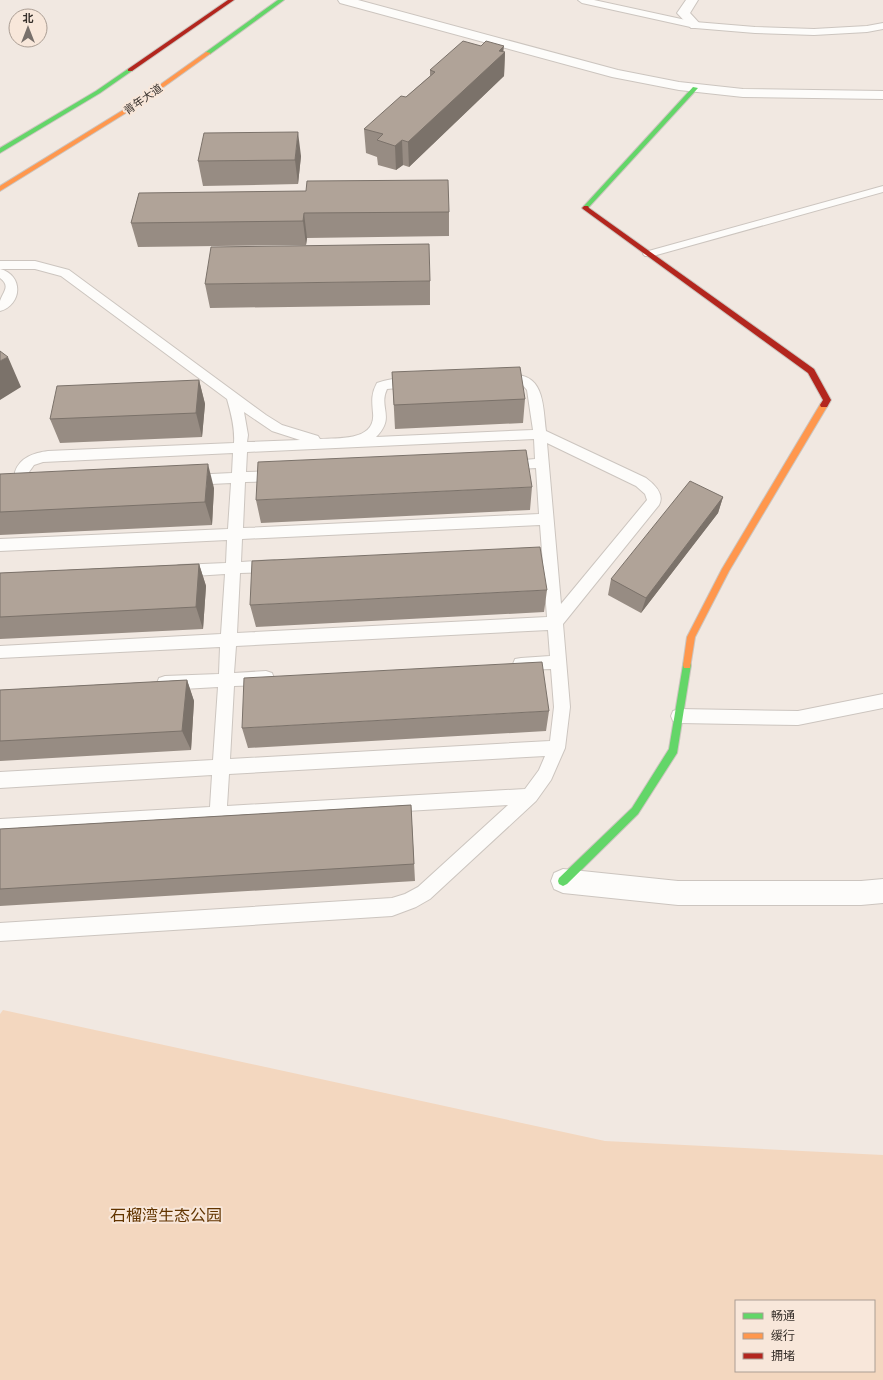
<svg xmlns="http://www.w3.org/2000/svg" width="883" height="1380" font-family="Cabin,'Noto Sans SC',sans-serif">
  <style>
    .green { fill: #f3d7bf; fill-rule: evenodd }
    .lines { fill: none; stroke-linecap: round; stroke-linejoin: round }
    .lane-casing { stroke: #ccc5bf; stroke-width: 2 }
    .street-casing { stroke: #ccc5bf; stroke-width: 2 }
    .fast-casing { stroke: #ccc5bf; stroke-width: 2 }
    .slow-casing { stroke: #ccc5bf; stroke-width: 2 }
    .jam-casing { stroke: #ccc5bf; stroke-width: 2 }
    .lane { fill: #fdfcfa; fill-rule: evenodd }
    .street { fill: #fdfcfa; fill-rule: evenodd }
    .fast { fill: #63d668; fill-rule: evenodd }
    .slow { fill: #ff974d; fill-rule: evenodd }
    .jam { fill: #b3261e; fill-rule: evenodd }
    .wall { fill: #978c83 }
    .shaded-wall { fill: #7b726a }
    .building { fill: #b0a398; stroke: #7b726a }
    .labels { text-anchor: middle; dominant-baseline: central; stroke-width: 4; stroke-linejoin: round; paint-order: stroke }
    .far-street-label { font-size: 11px; fill: #37302b; stroke: #f8e7da }
    .near-park-label { font-size: 16px; fill: #623500; stroke: #f8e7da }
  </style>
  <rect width="100%" height="100%" fill="#f1e8e1"/>
  <!-- green -->
  <path class="green" d="M 3,1010 L 605,1141 L 883,1155 L 883,1380 L 0,1380 L 0,1014 ZM 736,1301 L 874,1301 L 874,1371 L 736,1371 Z"/>
  <g class="lines">
    <defs>
      <path id="lane" d="M 578,0 L 594,0 L 695,22 L 755,27 L 814,29 L 867,26 L 883,23 L 883,29 L 867,32 L 814,35 L 755,33 L 695,28 L 582,3 Z
        M 883,186 L 883,192 L 653,256 L 645,256 L 643,254 L 645,252 Z
        M 0,261 L 35,261 L 69,270 L 266,415 L 282,425 L 318,436 L 320,439 C 338,438 376,441 373,413 C 372,401 371,394 377,383 C 389,379 406,376 419,380 L 420,383 L 419,386 L 387,389 C 378,408 396,417 376,437 L 533,430 L 527,390 L 522,384 L 496,382 L 495,379 L 496,376 C 503,374 509,375 515,375 C 545,375 543,409 546,431 L 646,478 C 654,484 665,494 659,505 L 563,624 L 570,707 L 565,748 L 551,780 L 536,801 L 430,899 L 416,907 L 392,916 L 0,941 L 0,923 L 392,898 L 405,894 L 418,887 L 508,805 L 0,835 L 0,819 L 210,807 L 212,775 L 0,788 L 0,772 L 213,760 L 218,687 L 165,690 L 159,688 L 157,683 L 159,678 L 165,676 L 219,674 L 220,647 L 0,658 L 0,646 L 221,634 L 225,574 L 179,577 L 174,575 L 172,571 L 174,567 L 179,565 L 226,563 L 227,540 L 0,551 L 0,539 L 228,529 L 231,483 L 191,485 L 186,484 L 184,480 L 186,476 L 191,475 L 232,473 L 233,453 L 43,462 L 34,465 L 29,472 L 31,479 L 39,483 L 41,487 L 39,491 C 27,494 15,484 15,472 C 20,457 34,453 48,451 L 234,443 C 235,428 231,413 227,399 L 61,276 L 35,269 L 0,269 ZM 244,412 L 272,431 L 300,440 L 247,442 L 248,435 ZM 534,439 L 535,459 L 501,462 L 499,465 L 501,468 L 506,470 L 536,468 L 539,514 L 243,528 L 245,482 L 277,481 L 282,480 L 284,476 L 282,472 L 277,471 L 246,472 L 247,452 ZM 547,443 L 636,486 L 645,494 L 647,500 L 561,604 ZM 540,525 L 547,617 L 237,633 L 240,573 L 274,572 L 279,570 L 281,566 L 279,562 L 274,560 L 241,562 L 242,539 ZM 548,630 L 550,656 L 521,658 L 515,659 L 513,664 L 515,669 L 521,670 L 551,669 L 554,707 L 550,741 L 230,759 L 234,686 L 266,685 L 272,683 L 274,678 L 272,673 L 266,671 L 234,673 L 236,646 ZM 545,756 L 539,770 L 525,789 L 227,806 L 229,774 Z
        M 0,269 C 24,275 22,305 0,311 C 0,308 0,303 0,301 C 3,292 11,286 0,278 Z
        M 883,694 L 883,708 L 798,725 L 679,723 L 673,721 L 671,716 L 673,711 L 679,709 L 798,711 Z"/>
      <path id="street" d="M 338,0 L 358,0 L 618,70 L 679,82 L 743,89 L 883,91 L 883,99 L 743,97 L 679,90 L 612,77 L 340,3 Z
        M 686,0 L 698,0 L 690,13 L 701,25 L 699,28 L 691,28 L 677,13 Z
        M 563,869 L 678,881 L 861,881 L 883,879 L 883,903 L 861,905 L 678,905 L 563,893 L 554,889 L 551,881 L 554,873 Z"/>
      <path id="fast" d="M 278,0 L 284,0 L 210,54 L 206,54 L 206,52 Z
        M 128,69 L 133,70 L 100,93 L 0,153 L 0,148 L 96,91 Z
        M 693,87 L 698,88 L 588,208 L 584,208 L 584,206 Z
        M 687,661 L 690,662 L 691,665 L 677,753 L 638,814 L 567,884 L 563,886 L 559,884 L 558,881 L 559,878 L 632,808 L 669,749 L 683,665 L 684,662 Z"/>
      <path id="slow" d="M 206,52 L 211,53 L 137,106 L 0,191 L 0,186 L 133,104 Z
        M 824,402 L 828,405 L 729,571 L 695,637 L 690,668 L 684,668 L 683,665 L 687,637 L 722,569 L 821,403 Z"/>
      <path id="jam" d="M 228,0 L 234,0 L 132,71 L 128,71 L 128,69 Z
        M 584,206 L 588,206 L 589,208 L 814,369 L 831,400 L 827,407 L 821,407 L 820,405 L 823,400 L 808,373 L 583,209 L 582,208 Z"/>
    </defs>
    <!-- lane casing -->
    <use href="#lane" class="lane-casing"/>
    <!-- street casing -->
    <use href="#street" class="street-casing"/>
    <!-- fast casing -->
    <use href="#fast" class="fast-casing"/>
    <!-- slow casing -->
    <use href="#slow" class="slow-casing"/>
    <!-- jam casing -->
    <use href="#jam" class="jam-casing"/>
    <!-- lane -->
    <use href="#lane" class="lane"/>
    <!-- street -->
    <use href="#street" class="street"/>
    <!-- fast -->
    <use href="#fast" class="fast"/>
    <!-- slow -->
    <use href="#slow" class="slow"/>
    <!-- jam -->
    <use href="#jam" class="jam"/>
  </g>
  <!-- wall -->
  <path class="wall" d="M 503,52 L 505,52 L 504,76 L 409,167 L 403,165 L 396,170 L 378,165 L 377,157 L 366,153 L 364,129 L 406,97 L 430,76 L 430,70 Z
    M 301,156 L 298,184 L 203,186 L 198,161 Z
    M 139,193 L 449,212 L 449,236 L 307,238 L 306,245 L 138,247 L 131,223 Z
    M 430,281 L 430,305 L 210,308 L 205,284 Z
    M 392,372 L 525,399 L 523,423 L 395,429 Z
    M 199,380 L 205,404 L 202,437 L 60,443 L 50,419 Z
    M 0,474 L 214,488 L 212,525 L 0,535 Z
    M 532,487 L 530,510 L 261,523 L 256,500 Z
    M 723,497 L 718,513 L 641,613 L 608,595 L 611,579 Z
    M 199,564 L 206,586 L 203,629 L 0,639 L 0,573 Z
    M 547,590 L 544,612 L 256,627 L 250,605 Z
    M 187,680 L 194,701 L 191,750 L 0,761 L 0,690 Z
    M 549,711 L 546,731 L 248,748 L 242,728 Z
    M 411,805 L 415,881 L 0,906 L 0,829 Z"/>
  <!-- shaded-wall -->
  <path class="shaded-wall" d="M 504,46 L 503,54 L 505,52 L 504,76 L 409,167 L 408,142 Z
    M 298,132 L 301,156 L 298,184 L 295,160 Z
    M 402,140 L 403,165 L 396,170 L 395,146 Z
    M 304,213 L 307,238 L 306,245 L 303,221 Z
    M 8,357 L 21,387 L 0,400 L 0,361 Z
    M 199,380 L 205,404 L 202,437 L 196,413 Z
    M 208,464 L 214,488 L 212,525 L 205,502 Z
    M 723,497 L 718,513 L 641,613 L 646,598 Z
    M 199,564 L 206,586 L 203,629 L 196,607 Z
    M 187,680 L 194,701 L 191,750 L 182,731 Z"/>
  <!-- building -->
  <path class="building" d="M 463,41 L 481,46 L 486,41 L 504,46 L 499,51 L 505,52 L 408,142 L 402,140 L 395,146 L 377,140 L 383,134 L 364,129 L 401,96 L 406,97 L 435,72 L 430,70 Z
    M 298,132 L 295,160 L 198,161 L 204,133 Z
    M 448,180 L 449,212 L 304,213 L 303,221 L 131,223 L 139,193 L 306,191 L 307,181 Z
    M 429,244 L 430,281 L 205,284 L 211,247 Z
    M 0,351 L 8,357 L 0,361 Z
    M 520,367 L 525,399 L 394,405 L 392,372 Z
    M 199,380 L 196,413 L 50,419 L 57,386 Z
    M 526,450 L 532,487 L 256,500 L 258,462 Z
    M 208,464 L 205,502 L 0,512 L 0,474 Z
    M 690,481 L 723,497 L 646,598 L 611,579 Z
    M 540,547 L 547,590 L 250,605 L 252,561 Z
    M 199,564 L 196,607 L 0,617 L 0,573 Z
    M 542,662 L 549,711 L 242,728 L 244,678 Z
    M 187,680 L 182,731 L 0,741 L 0,690 Z
    M 411,805 L 414,864 L 0,889 L 0,829 Z"/>
  <g class="labels">
    <!-- far-street labels -->
    <g class="far-street-label">
      <text transform="translate(143 99) rotate(-35)">青年大道</text>
    </g>
    <!-- near-park labels -->
    <g class="near-park-label">
      <text x="166" y="1215">石榴湾生态公园</text>
    </g>
  </g>
  <!-- legend -->
  <rect x="735" y="1300" width="140" height="72" fill="#f8e7da" stroke="#ab9e94"/>
  <rect x="743" y="1313" width="20" height="6" fill="#63d668" stroke="#ab9e94"/>
  <text x="771" y="1320" font-size="12" fill="#37302b">畅通</text>
  <rect x="743" y="1333" width="20" height="6" fill="#ff974d" stroke="#ab9e94"/>
  <text x="771" y="1340" font-size="12" fill="#37302b">缓行</text>
  <rect x="743" y="1353" width="20" height="6" fill="#b3261e" stroke="#ab9e94"/>
  <text x="771" y="1360" font-size="12" fill="#37302b">拥堵</text>
  <!-- north arrow -->
  <g transform="translate(28 28)"><circle r="19" fill="#f8e7da" stroke="#ab9e94"/>
  <path d="M0-3L7 15L0 10L-7 15Z" fill="#78706b"/>
  <text y="-6" font-size="11" font-weight="bold" text-anchor="middle" fill="#37302b">北</text>
  </g>
</svg>
